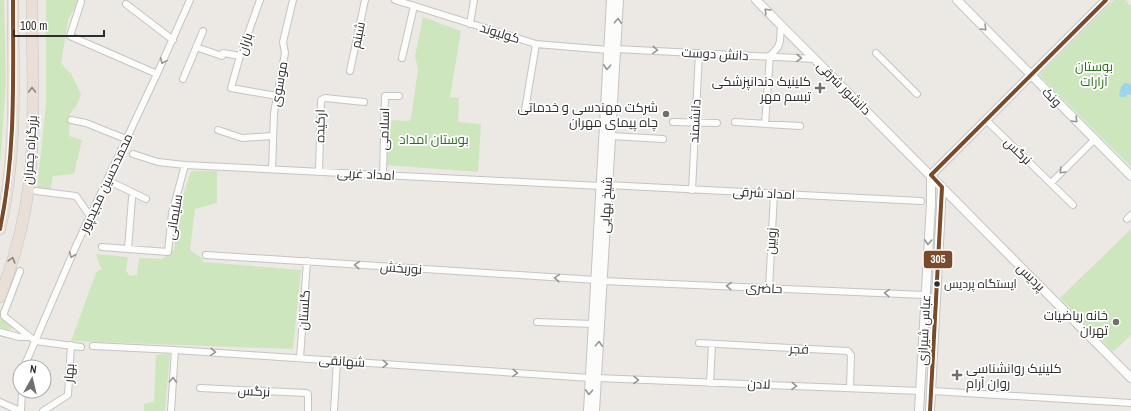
<svg xmlns="http://www.w3.org/2000/svg" width="1131" height="411" font-family="'Archivo Narrow',Cairo,sans-serif">
  <style>
    .green { fill: #cee6be }
    .water { fill: #99d6ec }
    .lines { fill: none; stroke-linecap: round; stroke-linejoin: round }
    .street-casing { stroke: #c5c4c5; stroke-width: 8 }
    .secondary-casing { stroke: #c5c4c5; stroke-width: 10 }
    .highway-casing { stroke: #c6c5c4; stroke-width: 12 }
    .street { stroke: #fcfcfb; stroke-width: 6 }
    .secondary { stroke: #fcfcfb; stroke-width: 8 }
    .highway { stroke: #eadfd6; stroke-width: 11 }
    .bus-1-casing { stroke: #fff; stroke-width: 7 }
    .bus-1 { stroke: #7a4b2a; stroke-width: 4 }
    .oneway { stroke: #959594 }
    .oneway2 { stroke: #8c8682 }
    .poi-dot { fill: #706f6e; stroke: #fff; stroke-width: 1.5 }
    .bus-dot { fill: #2e2e2e; stroke: #fff; stroke-width: 1.5 }
    .labels { text-anchor: middle; dominant-baseline: central; stroke-width: 3.5; stroke-linejoin: round; paint-order: stroke }
    .bus-label { font-size: 12px; fill: #2e2e2e; stroke: #fff; text-anchor: start }
    .street-label { font-size: 13px; fill: #2e2e2e; stroke: #fff }
    .park-label { font-size: 13px; fill: #2c6e1b; stroke: #fff }
    .poi-label { font-size: 13px; fill: #2e2e2e; stroke: #fff; text-anchor: end }
    .line-badge { stroke: #fff; stroke-width: 1.5 }
    .badge-label { font-size: 11px; text-anchor: middle; font-weight: bold; fill: #fff }
  </style>
  <rect width="100%" height="100%" fill="#ece8e4"/>
  <!-- green -->
  <path class="green" d="M 0,0 L 4,0 L 6,81 L 0,166 Z
    M 46,0 L 79,0 L 68,20 L 61,64 L 72,75 L 81,94 L 77,105 L 70,114 L 69,136 L 82,140 L 74,174 L 53,176 L 50,191 L 37,190 L 46,104 Z
    M 1114,0 L 1125,0 L 1131,6 L 1131,167 L 1039,75 Z
    M 423,17 L 461,31 L 450,97 L 459,98 L 458,122 L 481,124 L 478,172 L 386,165 L 387,120 L 409,121 L 411,118 L 418,69 L 415,56 Z
    M 191,171 L 217,171 L 217,203 L 195,209 L 190,250 L 203,259 L 202,262 L 301,270 L 293,349 L 71,341 L 96,273 L 101,269 L 96,254 L 128,257 L 126,271 L 130,276 L 137,275 L 139,258 L 162,259 L 174,250 L 180,205 Z
    M 1131,229 L 1131,335 L 1113,352 L 1060,298 Z
    M 0,315 L 13,327 L 0,337 Z
    M 170,354 L 165,411 L 144,411 L 144,404 L 154,402 L 156,355 Z"/>
  <!-- water -->
  <path class="water" d="M 1124,83 L 1128,83 L 1131,85 L 1131,95 L 1128,94 L 1125,97 L 1121,97 L 1119,95 L 1121,87 Z"/>
  <g class="lines">
    <defs>
      <path id="street" d="M 260,0 L 240,56 L 231,88 L 277,96
        M 395,0 L 536,44 L 608,50
        M 81,2 L 70,36 L 157,74
        M 126,4 L 173,40
        M 470,24 L 474,0
        M 196,47 L 222,56 L 223,53 L 240,56
        M 616,49 L 815,59
        M 876,53 L 917,94
        M 402,58 L 414,6
        M 350,71 L 365,0
        M 183,79 L 203,31
        M 525,110 L 536,44
        M 71,120 L 86,123 L 126,139
        M 986,120 L 1073,205
        M 673,122 L 717,123
        M 735,122 L 800,126
        M 765,124 L 770,56 L 778,47 L 780,41 L 781,25
        M 218,130 L 242,138 L 273,136
        M 611,136 L 663,139
        M 133,154 L 158,162 L 185,165 L 601,186
        M 272,170 L 274,113 L 285,53 L 283,42 L 293,0
        M 319,172 L 321,100 L 325,98 L 364,102
        M 383,175 L 385,96 L 399,96
        M 107,180 L 146,199
        M 1051,183 L 1094,140
        M 607,185 L 921,201
        M 692,190 L 699,53
        M 36,191 L 76,196 L 90,216
        M 1127,219 L 1131,215
        M 102,247 L 168,252 L 172,213 L 185,165
        M 128,249 L 132,198
        M 206,255 L 596,280
        M 20,271 L 4,313 L 4,316 L 35,341 L 81,347
        M 602,281 L 925,295
        M 769,288 L 774,194
        M 537,322 L 593,324
        M 0,332 L 19,337 L 28,337
        M 699,343 L 848,351 L 851,355 L 850,388
        M 93,346 L 175,350 L 590,378
        M 300,358 L 307,261
        M 24,367 L 76,246 L 157,74 L 190,0
        M 597,378 L 920,391
        M 710,383 L 712,344
        M 200,388 L 306,393 L 308,394 L 308,411
        M 932,391 L 1131,403
        M 0,402 L 20,411
        M 21,411 L 22,391
        M 43,411 L 68,395 L 71,345
        M 171,411 L 175,350
        M 334,411 L 337,361"/>
      <path id="secondary" d="M 756,0 L 1131,378
        M 957,0 L 1131,176
        M 588,411 L 611,0
        M 595,411 L 619,0
        M 919,411 L 931,203 L 931,175 L 1106,0
        M 930,411 L 942,187"/>
      <path id="highway" d="M 0,229 C 18,154 13,76 13,0
        M 0,297 C 16,255 28,209 31,164 C 35,110 32,55 32,0"/>
    </defs>
    <!-- street casing -->
    <use href="#street" class="street-casing"/>
    <!-- secondary casing -->
    <use href="#secondary" class="secondary-casing"/>
    <!-- highway casing -->
    <use href="#highway" class="highway-casing"/>
    <!-- street -->
    <use href="#street" class="street"/>
    <!-- secondary -->
    <use href="#secondary" class="secondary"/>
    <!-- highway -->
    <use href="#highway" class="highway"/>
    <defs>
      <path id="bus-1" d="M 0,229 C 16,152 13,78 13,0
        M 930,411 L 942,187 L 931,175 L 1106,0"/>
    </defs>
    <!-- bus-1 casing -->
    <use href="#bus-1" class="bus-1-casing"/>
    <!-- bus-1 -->
    <use href="#bus-1" class="bus-1"/>
  </g>
  <!-- one-way arrows -->
  <defs><path id="oneway-chevron" d="M-2-3.5L2.5 0L-2 3.5" fill="none" stroke-width="1.6" stroke-linecap="round" stroke-linejoin="round"/></defs>
  <g class="oneway">
    <use href="#oneway-chevron" transform="translate(767 11) rotate(-135)"/>
    <use href="#oneway-chevron" transform="translate(618 21) rotate(-87)"/>
    <use href="#oneway-chevron" transform="translate(984 28) rotate(45)"/>
    <use href="#oneway-chevron" transform="translate(655 50) rotate(3)"/>
    <use href="#oneway-chevron" transform="translate(799 58) rotate(3)"/>
    <use href="#oneway-chevron" transform="translate(163 61) rotate(114)"/>
    <use href="#oneway-chevron" transform="translate(607 67) rotate(93)"/>
    <use href="#oneway-chevron" transform="translate(1075 120) rotate(45)"/>
    <use href="#oneway-chevron" transform="translate(1062 171) rotate(135)"/>
    <use href="#oneway-chevron" transform="translate(928 242) rotate(93)"/>
    <use href="#oneway-chevron" transform="translate(72 255) rotate(113)"/>
    <use href="#oneway-chevron" transform="translate(357 265) rotate(-176)"/>
    <use href="#oneway-chevron" transform="translate(557 278) rotate(-176)"/>
    <use href="#oneway-chevron" transform="translate(729 286) rotate(-177)"/>
    <use href="#oneway-chevron" transform="translate(887 293) rotate(-177)"/>
    <use href="#oneway-chevron" transform="translate(599 344) rotate(-87)"/>
    <use href="#oneway-chevron" transform="translate(213 352) rotate(4)"/>
    <use href="#oneway-chevron" transform="translate(385 364) rotate(4)"/>
    <use href="#oneway-chevron" transform="translate(515 373) rotate(4)"/>
    <use href="#oneway-chevron" transform="translate(173 380) rotate(-87)"/>
    <use href="#oneway-chevron" transform="translate(636 380) rotate(2)"/>
    <use href="#oneway-chevron" transform="translate(794 386) rotate(2)"/>
    <use href="#oneway-chevron" transform="translate(589 392) rotate(93)"/>
  </g>
  <g class="oneway2">
    <use href="#oneway-chevron" transform="translate(32 90) rotate(-90)"/>
    <use href="#oneway-chevron" transform="translate(12 260) rotate(-74)"/>
  </g>
  <!-- markers -->
  <g class="poi-dot">
    <path d="M818 82h4v4h4v4h-4v4h-4v-4h-4v-4h4z"/>
    <circle cx="666" cy="114" r="4"/>
    <circle cx="1116" cy="322" r="4"/>
    <path d="M955 369h4v4h4v4h-4v4h-4v-4h-4v-4h4z"/>
  </g>
  <circle class="bus-dot" cx="937" cy="284" r="3.5"/>
  <g class="labels">
    <!-- bus labels -->
    <g class="bus-label">
      <text x="944" y="284">ایستگاه پردیس</text>
    </g>
    <!-- street labels -->
    <g class="street-label">
      <text transform="translate(500 33) rotate(17)">کولیوند</text>
      <text transform="translate(358 35) rotate(-79)">شبنم</text>
      <text transform="translate(245 44) rotate(-71)">باران</text>
      <text transform="translate(715 54) rotate(3)">دانش دوست</text>
      <text transform="translate(279 84) rotate(-80)">موسوی</text>
      <text transform="translate(844 88) rotate(45)">دانشور شرقی</text>
      <text transform="translate(1052 97) rotate(45)">ونک</text>
      <text transform="translate(695 121) rotate(-87)">دانشمند</text>
      <text transform="translate(320 126) rotate(-89)">ارکیده</text>
      <text transform="translate(384 129) rotate(-88)">اسلامی</text>
      <text transform="translate(30 150) rotate(-86)">بزرگراه چمران</text>
      <text transform="translate(1018 151) rotate(44)">نرگس</text>
      <text transform="translate(366 174) rotate(3)">امداد غربی</text>
      <text transform="translate(106 183) rotate(-65)">محمدحسین مجیدپور</text>
      <text transform="translate(764 193) rotate(3)">امداد شرقی</text>
      <text transform="translate(606 205) rotate(-87)">شیخ بهایی</text>
      <text transform="translate(174 217) rotate(-80)">سلیمانی</text>
      <text transform="translate(771 241) rotate(-87)">زوبین</text>
      <text transform="translate(401 268) rotate(4)">نوربخش</text>
      <text transform="translate(1031 277) rotate(45)">پردیس</text>
      <text transform="translate(764 288) rotate(3)">حاضری</text>
      <text transform="translate(304 310) rotate(-86)">گلستان</text>
      <text transform="translate(924 330) rotate(-87)">عباس شیرازی</text>
      <text transform="translate(799 349) rotate(3)">فجر</text>
      <text transform="translate(342 361) rotate(4)">شهانقی</text>
      <text transform="translate(69 373) rotate(-86)">بهار</text>
      <text transform="translate(759 384) rotate(2)">لادن</text>
      <text transform="translate(254 391) rotate(3)">نرگس</text>
    </g>
    <!-- park labels -->
    <g class="park-label">
      <text x="1094" y="66">بوستان<tspan x="1094" dy="15">آرارات</tspan></text>
      <text x="434" y="139">بوستان امداد</text>
    </g>
    <!-- poi labels -->
    <g class="poi-label">
      <text x="811" y="81">کلینیک دندانپزشکی<tspan x="811" dy="15">تبسم مهر</tspan></text>
      <text x="658" y="107">شرکت مهندسی و خدماتی<tspan x="658" dy="15">چاه پیمای مهران</tspan></text>
      <text x="1108" y="315">خانه ریاضیات<tspan x="1108" dy="15">تهران</tspan></text>
      <text x="966" y="368" text-anchor="start">کلینیک روانشناسی<tspan x="966" dy="15">روان آرام</tspan></text>
    </g>
  </g>
  <rect class="line-badge" x="923" y="250" width="30" height="19" rx="4" fill="#7a4b2a"/>
  <g class="badge-label">
    <text x="938" y="263">305</text>
  </g>
  <!-- north arrow -->
  <g transform="translate(32 379) rotate(8)"><circle r="19" fill="#ffffff" stroke="#ababab"/>
  <path d="M0-3L7 15L0 10L-7 15Z" fill="#706f6e"/>
  <text y="-6" font-size="11" font-weight="bold" text-anchor="middle" fill="#2e2e2e">N</text>
  </g>
  <!-- scale -->
  <path d="M14 30v6h90v-6" fill="none" stroke="#2e2e2e" stroke-width="2"/>
  <text x="20" y="30" font-size="12" fill="#2e2e2e" stroke="#ffffff" stroke-width="3" paint-order="stroke">100 m</text>
</svg>
